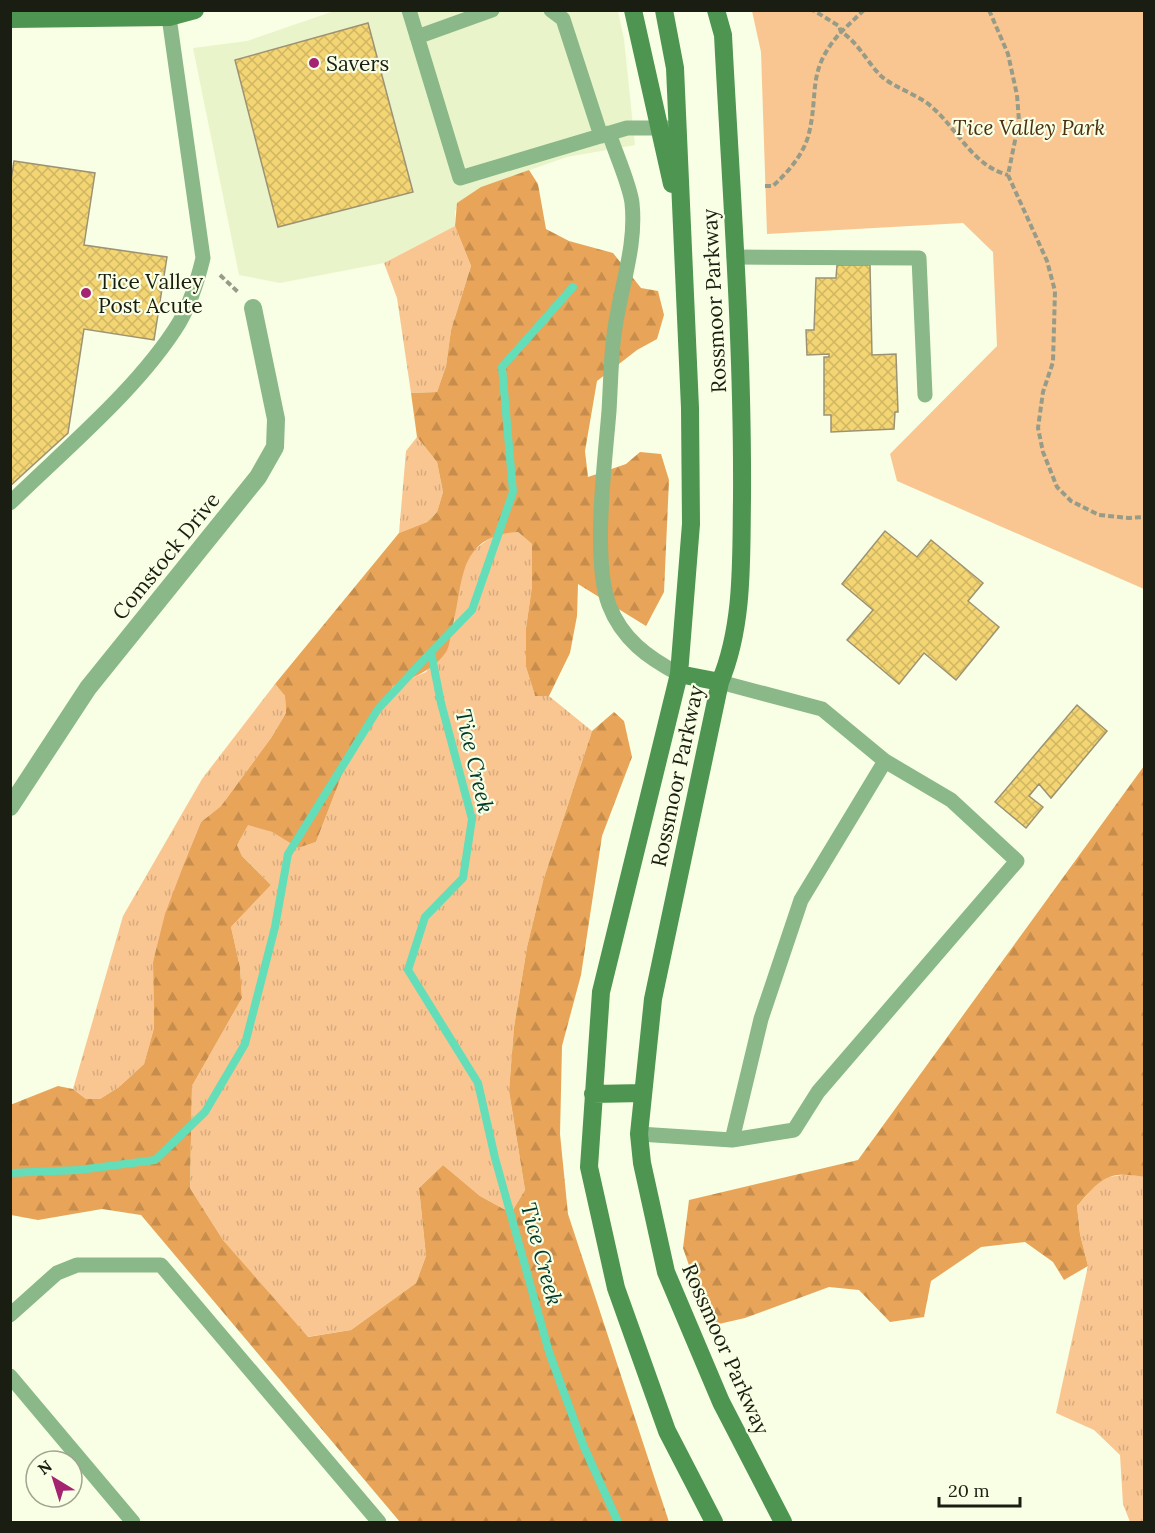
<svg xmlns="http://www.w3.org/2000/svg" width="1155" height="1533" font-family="Lora,serif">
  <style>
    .built { fill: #eaf4cb }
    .grass { fill: url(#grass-tufts) }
    .forest { fill: url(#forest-firs) }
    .park { fill: #f9c692 }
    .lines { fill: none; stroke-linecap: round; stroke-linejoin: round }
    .stream { stroke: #64ddb9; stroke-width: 8 }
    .building { fill: url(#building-cross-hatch); stroke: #9d9374; stroke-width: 1.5 }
    .path { stroke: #979c88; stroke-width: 4; stroke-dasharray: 6 3; stroke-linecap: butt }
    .lane { stroke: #8ab889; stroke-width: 15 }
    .street { stroke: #8ab889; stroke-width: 18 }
    .secondary { stroke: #4e9551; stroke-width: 18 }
    .poi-dot { fill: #a52472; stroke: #f8ffe4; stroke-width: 2 }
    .labels { text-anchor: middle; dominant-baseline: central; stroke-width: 4.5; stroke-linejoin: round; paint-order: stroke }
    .poi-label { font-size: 21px; fill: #1a1d11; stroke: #f8ffe4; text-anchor: start }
    .park-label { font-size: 21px; font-style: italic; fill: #4c3110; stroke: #f8ffe4 }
    .street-label { font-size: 21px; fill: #1a1d11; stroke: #f8ffe4 }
    .water-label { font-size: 22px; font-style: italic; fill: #00392b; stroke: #f8ffe4 }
  </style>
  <defs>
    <pattern id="grass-tufts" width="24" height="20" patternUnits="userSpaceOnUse" patternTransform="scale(1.5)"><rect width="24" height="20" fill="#f9c692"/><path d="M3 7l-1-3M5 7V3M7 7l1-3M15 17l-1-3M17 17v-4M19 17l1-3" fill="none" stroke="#d5aa7d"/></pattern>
    <pattern id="forest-firs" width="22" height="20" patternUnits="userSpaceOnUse" patternTransform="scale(1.5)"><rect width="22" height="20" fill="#e8a459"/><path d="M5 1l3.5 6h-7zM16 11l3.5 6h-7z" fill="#c68d4c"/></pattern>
    <pattern id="building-cross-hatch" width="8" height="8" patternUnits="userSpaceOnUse" patternTransform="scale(1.5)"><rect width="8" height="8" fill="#f3d573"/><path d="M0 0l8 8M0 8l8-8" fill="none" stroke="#d0b662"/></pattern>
  </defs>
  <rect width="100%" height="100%" fill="#f8ffe4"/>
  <!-- built -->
  <path class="built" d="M 334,11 L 618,11 L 624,39 L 635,145 L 567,157 L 481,187 L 455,211 L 455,226 L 384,263 L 280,283 L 239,275 L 193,48 L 247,41 Z"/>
  <!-- grass -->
  <path class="grass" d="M 455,226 L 471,266 L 451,330 L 446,366 L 437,392 L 411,393 L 397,298 L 384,263 Z
    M 417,437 L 437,462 L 443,492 L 437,512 L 427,522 L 399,533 L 406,451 Z
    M 518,532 L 532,544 L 532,586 L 526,628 L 526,667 L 535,696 L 549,696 L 592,731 L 543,881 L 527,947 L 514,1027 L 509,1091 L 525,1190 L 511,1213 L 480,1196 L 443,1165 L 419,1188 L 426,1256 L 416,1283 L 351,1330 L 307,1337 L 223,1240 L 190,1188 L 192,1086 L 242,998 L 240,967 L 231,927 L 271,885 L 242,856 L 237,845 L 248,824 L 272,832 L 298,848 L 316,842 L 350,754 L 380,711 L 393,686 L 426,672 L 454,623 L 459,582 L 471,552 L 497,533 Z
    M 275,684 L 285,696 L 286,713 L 271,738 L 221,806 L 201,822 L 187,856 L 153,962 L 154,1028 L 144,1064 L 119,1087 L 100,1099 L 86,1099 L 73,1089 L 123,916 L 202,779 Z
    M 1128,1174 L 1144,1177 L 1144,1522 L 1130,1522 L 1123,1504 L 1120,1455 L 1094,1430 L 1056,1413 L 1088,1266 L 1080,1234 L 1077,1206 L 1102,1178 Z"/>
  <!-- forest -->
  <path class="forest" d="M 529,170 L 538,184 L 546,229 L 569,241 L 613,253 L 641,288 L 658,291 L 664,315 L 657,339 L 637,350 L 597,381 L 585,451 L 588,477 L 626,464 L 640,452 L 661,454 L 669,480 L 664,592 L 646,626 L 578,584 L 577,616 L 570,653 L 549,696 L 535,696 L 526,667 L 526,628 L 532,586 L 532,544 L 518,532 C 456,536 464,583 452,630 C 450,636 450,646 446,652 C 434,670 412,678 393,686 L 380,711 L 350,754 L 316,842 L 298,848 L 272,832 L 248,825 L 237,845 L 242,856 L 271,885 L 231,927 L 240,967 L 242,998 L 192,1086 L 190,1188 L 223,1240 L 308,1337 L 351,1330 L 416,1283 L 426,1256 L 419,1188 L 443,1165 L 480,1196 L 511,1213 L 525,1190 L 509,1091 L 514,1027 L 527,947 L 543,881 L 592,731 L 614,712 L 624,721 L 632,757 L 602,836 L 581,975 L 562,1046 L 560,1134 L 568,1214 L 669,1522 L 400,1522 L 141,1215 L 102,1209 L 38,1220 L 11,1215 L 10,1105 L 58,1086 L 73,1089 L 86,1099 L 100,1099 L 119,1087 L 144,1064 L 154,1028 L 153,962 L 165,914 L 187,856 L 201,822 L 221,806 L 271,738 L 286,713 L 285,696 L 275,684 L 399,533 L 427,522 L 437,512 L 443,492 L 437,462 L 417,437 L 411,393 L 437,392 L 446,366 L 451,330 L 471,266 L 455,226 L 457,203 L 481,187 Z
    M 1144,766 L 1144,1177 C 1106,1170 1101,1179 1077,1206 L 1080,1234 L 1088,1266 L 1064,1280 L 1053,1262 L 1025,1242 L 981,1247 L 931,1281 L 924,1317 L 890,1322 L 859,1290 L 829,1287 L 745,1318 L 710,1326 L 683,1248 L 689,1200 L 858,1160 Z"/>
  <!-- park -->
  <path class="park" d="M 752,11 L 1144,11 L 1144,589 L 897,481 L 890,454 L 997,346 L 993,252 L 963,223 L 767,234 L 761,52 Z"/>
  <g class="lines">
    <!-- stream -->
    <path class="stream" d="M 573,287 L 502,367 L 513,492 L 472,610 L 431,652 L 441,703 L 472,819 L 463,878 L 425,917 L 408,970 L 478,1083 L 495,1158 L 549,1352 L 584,1447 L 618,1522
      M 10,1173 L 79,1170 L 155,1160 L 205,1112 L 245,1044 L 275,927 L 288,854 L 378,709 L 431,652"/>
  </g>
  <!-- building -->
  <path class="building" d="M 368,23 L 413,192 L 278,227 L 235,60 Z
    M 14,161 L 95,173 L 84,245 L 167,257 L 154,340 L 84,329 L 68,433 L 10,486 L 10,187 Z
    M 837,265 L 870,265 L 872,355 L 896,354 L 898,412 L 895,412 L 894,429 L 831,432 L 831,415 L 824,415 L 824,357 L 829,357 L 829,354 L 807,355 L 806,330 L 814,330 L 816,278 L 836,278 Z
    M 885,531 L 917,557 L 931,540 L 983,583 L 968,601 L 999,627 L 956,680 L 924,653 L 899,684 L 847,640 L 873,610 L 842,584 Z
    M 1077,705 L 1107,731 L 1051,798 L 1039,784 L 1029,796 L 1043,807 L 1026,828 L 995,802 Z"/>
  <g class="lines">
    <!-- path -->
    <path class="path" d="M 864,10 L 841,32 C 857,41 867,62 881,76 C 896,89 918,94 933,108 C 958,130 973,166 1008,175
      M 989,10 L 1008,54 L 1017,95 L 1019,121 L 1008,175 L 1047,261 L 1055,291 L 1053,362 L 1043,392 L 1038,428 L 1043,452 L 1057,487 L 1071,501 L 1099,515 L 1129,518 L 1144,517
      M 765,186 L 773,186 C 788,172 802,156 808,137 C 820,92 805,72 841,32 L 839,26 L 813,10
      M 220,275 L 239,293"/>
    <!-- lane -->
    <path class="lane" d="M 409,10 L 460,178 L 627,128 L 671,128
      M 551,10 L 563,19 L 601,136
      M 417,37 L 492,10
      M 609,133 C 615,152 630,185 632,203 C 636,240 625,274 618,311 C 611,343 611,378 609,411 C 605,462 592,559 609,605 C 622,639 648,658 679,674
      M 734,257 L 919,258 L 925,395
      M 10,503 C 65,449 139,388 179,323 C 190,304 198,279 203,258 L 169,17
      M 639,1134 L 732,1140 L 794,1130 L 818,1092 L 1017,861 L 951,800 L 885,761 L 822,709 L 720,682
      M 732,1140 L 761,1019 L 801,900 L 885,761
      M 10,1315 L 57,1273 L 77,1265 L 161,1265 L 379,1522
      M 10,1376 L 133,1522"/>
    <!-- street -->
    <path class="street" d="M 10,807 L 88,688 L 258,477 L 275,447 L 276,419 L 253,308"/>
    <!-- secondary -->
    <path class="secondary" d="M 633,10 L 672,184
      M 664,10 L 675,68 L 690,408 L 691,524 L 679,674 L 601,992 L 589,1167 L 616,1288 L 667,1431 L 714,1522
      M 716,10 L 723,35 C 731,189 743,343 742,498 C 741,558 744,625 720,682 L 653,999 L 639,1134 L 642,1163 L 666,1272 L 721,1402 L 783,1522
      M 10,19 L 169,17 L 195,10
      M 679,674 L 720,682
      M 593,1094 L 643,1093"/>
  </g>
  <!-- markers -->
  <g class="poi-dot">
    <circle cx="314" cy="63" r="6"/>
    <circle cx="86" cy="293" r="6"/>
  </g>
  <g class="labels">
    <!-- poi labels -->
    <g class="poi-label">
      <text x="326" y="63">Savers</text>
      <text x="98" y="281">Tice Valley<tspan x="98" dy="24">Post Acute</tspan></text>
    </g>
    <!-- park labels -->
    <g class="park-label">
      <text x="1029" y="127">Tice Valley Park</text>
    </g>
    <!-- street labels -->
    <g class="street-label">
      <text transform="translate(714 301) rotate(-93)">Rossmoor Parkway</text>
      <text transform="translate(166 556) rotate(-51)">Comstock Drive</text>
      <text transform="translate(677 776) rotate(-78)">Rossmoor Parkway</text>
      <text transform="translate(726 1349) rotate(66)">Rossmoor Parkway</text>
    </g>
    <!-- water labels -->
    <g class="water-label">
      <text transform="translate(475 761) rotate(77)">Tice Creek</text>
      <text transform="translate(542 1254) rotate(75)">Tice Creek</text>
    </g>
  </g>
  <!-- border -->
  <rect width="1155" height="1533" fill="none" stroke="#1a1d11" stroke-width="24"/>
  <!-- north arrow -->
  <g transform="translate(54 1479) rotate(322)"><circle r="28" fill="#f8ffe4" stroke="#9fa590" stroke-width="1.5"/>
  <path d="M0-4.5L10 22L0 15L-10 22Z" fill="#a52472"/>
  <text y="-9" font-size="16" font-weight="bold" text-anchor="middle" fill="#1a1d11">N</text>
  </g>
  <!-- scale -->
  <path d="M939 1497v9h81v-9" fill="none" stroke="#1a1d11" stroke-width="3"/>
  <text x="948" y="1497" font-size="18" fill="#1a1d11" stroke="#f8ffe4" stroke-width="4.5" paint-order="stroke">20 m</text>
</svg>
